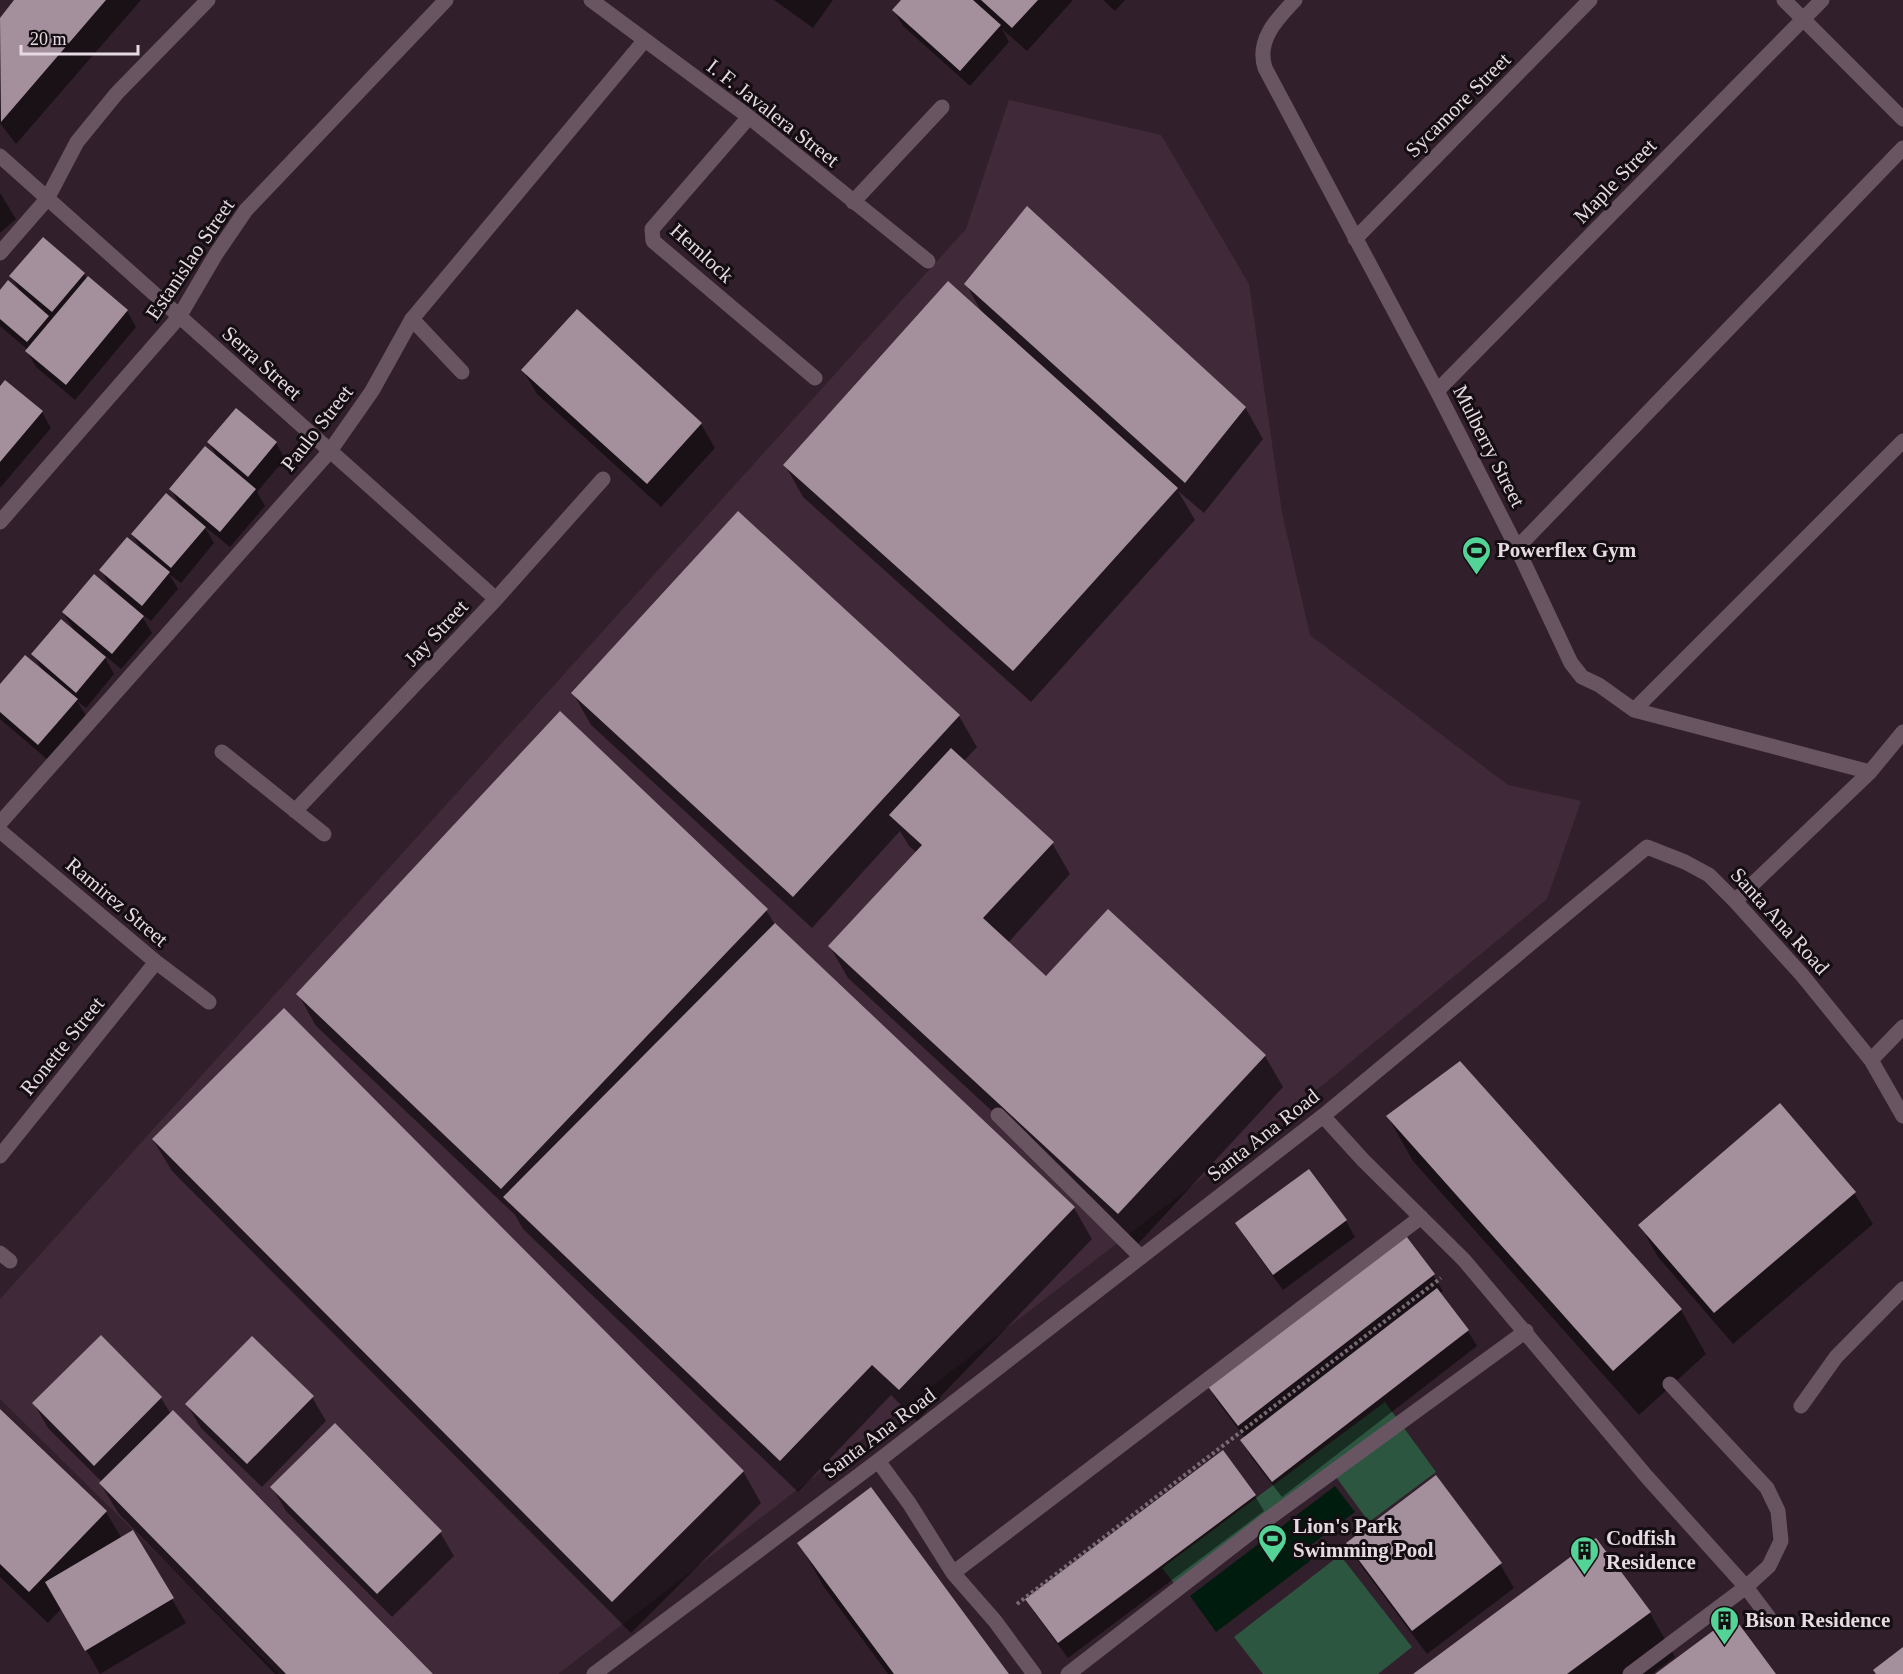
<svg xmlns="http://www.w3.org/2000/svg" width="1903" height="1674" font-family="Georgia,serif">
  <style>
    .built { fill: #402a39 }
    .green { fill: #2d5641 }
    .water { fill: #001c0e }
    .shadow { fill: #0007 }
    .building { fill: #a48f9d }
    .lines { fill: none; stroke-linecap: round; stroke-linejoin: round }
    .path { stroke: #796b74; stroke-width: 4; stroke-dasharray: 3 3; stroke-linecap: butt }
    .lane { stroke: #695562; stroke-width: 15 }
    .street { stroke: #695562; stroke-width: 15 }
    .labels { text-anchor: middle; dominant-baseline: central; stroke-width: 6; stroke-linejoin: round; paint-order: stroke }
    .street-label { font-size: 21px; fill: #e5dae1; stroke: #140d11 }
    .poi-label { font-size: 21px; font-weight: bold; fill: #e5dae1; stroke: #140d11; text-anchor: start }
  </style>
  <rect width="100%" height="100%" fill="#31202b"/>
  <!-- built -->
  <path class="built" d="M 1009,100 L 1161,135 L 1249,284 L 1282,513 L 1310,635 L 1508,785 L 1581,801 L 1547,899 L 1329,1080 L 558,1674 L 279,1674 L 0,1399 L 0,1299 L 966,229 Z"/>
  <!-- green -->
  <path class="green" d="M 1385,1402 L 1436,1472 L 1369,1522 L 1336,1477 L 1181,1592 L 1162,1568 Z
    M 1340,1555 L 1412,1647 L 1378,1674 L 1263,1674 L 1234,1637 Z"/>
  <!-- water -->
  <path class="water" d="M 1335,1486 L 1355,1512 L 1303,1551 L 1310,1561 L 1216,1632 L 1190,1596 Z"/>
  <!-- shadow -->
  <path class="shadow" d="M 16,0 L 141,0 L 16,144 L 0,123 L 0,20 Z
    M 774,0 L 833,0 L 813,28 Z
    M 903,0 L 1073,0 L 1027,51 L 1002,29 L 1009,42 L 970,86 L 903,26 L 894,10 Z
    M 1103,0 L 1125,0 L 1115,11 Z
    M 0,193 L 16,219 L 0,233 Z
    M 84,274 L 87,280 L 127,311 L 136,327 L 75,400 L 36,367 L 27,351 L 28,350 L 0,326 L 0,292 L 21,293 L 11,276 Z
    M 966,284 L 1245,407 L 1263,439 L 1204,513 L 1178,491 L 1195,520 L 1031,702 L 803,497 L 785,465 L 982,313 Z
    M 577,311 L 701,424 L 715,448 L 661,507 L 537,394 L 523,370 Z
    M 0,383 L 2,386 L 42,412 L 51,428 L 0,488 Z
    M 209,443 L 276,443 L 285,459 L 257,492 L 265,506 L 230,547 L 204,526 L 214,543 L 181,583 L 169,574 L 178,589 L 151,621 L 140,613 L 152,633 L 121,669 L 103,654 L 114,674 L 86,708 L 77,701 L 86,716 L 48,760 L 0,719 L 0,687 L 43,671 L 33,654 L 75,632 L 63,612 L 113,592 L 101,570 L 141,550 L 133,535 L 181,507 L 171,489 L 218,458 Z
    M 573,693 L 959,716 L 977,747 L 964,761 L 1052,843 L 1070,874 L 1008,943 L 1046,978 L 1265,1056 L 1283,1087 L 1137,1245 L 848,978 L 830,947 L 917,853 L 909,846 L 900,831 L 812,928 L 591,725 Z
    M 766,910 L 776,926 L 1074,1208 L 1092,1239 L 917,1421 L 891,1395 L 798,1492 L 523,1229 L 515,1215 L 316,1026 L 298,994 Z
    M 1388,1117 L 1681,1310 L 1706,1354 L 1639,1415 L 1413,1161 Z
    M 153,1140 L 743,1471 L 761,1503 L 631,1633 L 172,1171 Z
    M 1854,1193 L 1873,1224 L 1733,1344 L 1658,1257 L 1640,1225 Z
    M 1346,1221 L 1355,1237 L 1283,1290 L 1246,1239 L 1237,1223 Z
    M 1433,1275 L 1443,1291 L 1440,1293 L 1468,1331 L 1477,1346 L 1282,1497 L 1251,1457 L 1242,1441 L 1245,1438 L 1217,1401 L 1208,1385 Z
    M 101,1337 L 161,1398 L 171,1414 L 431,1674 L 275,1674 L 119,1514 L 100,1483 L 102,1482 L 48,1428 L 34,1404 Z
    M 312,1397 L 326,1421 L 262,1487 L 201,1428 L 187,1405 Z
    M 0,1411 L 106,1512 L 122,1539 L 133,1532 L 186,1623 L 100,1674 L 62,1608 L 48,1623 L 0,1577 Z
    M 272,1487 L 440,1532 L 454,1556 L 392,1617 L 286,1511 Z
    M 1255,1496 L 1264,1511 L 1068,1658 L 1036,1615 L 1027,1600 Z
    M 799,1543 L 1008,1674 L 888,1674 L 824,1587 Z
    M 1348,1543 L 1500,1564 L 1514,1588 L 1427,1654 L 1362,1567 Z
    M 1650,1613 L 1675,1657 L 1652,1674 L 1417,1674 Z"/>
  <!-- building -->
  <path class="building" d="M 14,0 L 106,0 L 1,122 L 0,18 Z
    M 901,0 L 973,0 L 1001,25 L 960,71 L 892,10 Z
    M 981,0 L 1038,0 L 1012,28 Z
    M 1027,206 L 1246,407 L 1185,483 L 964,284 Z
    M 43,237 L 85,273 L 52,312 L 9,276 Z
    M 88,276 L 128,310 L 66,385 L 25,351 Z
    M 8,280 L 49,316 L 27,342 L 0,319 L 0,290 Z
    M 948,281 L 1178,488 L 1013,671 L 783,465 Z
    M 577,309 L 702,423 L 647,484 L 521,370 Z
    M 5,380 L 43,411 L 0,462 L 0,386 Z
    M 236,408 L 277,442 L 248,477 L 207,442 Z
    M 205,446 L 256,489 L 220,532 L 169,489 Z
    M 166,493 L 206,527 L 171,568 L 131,534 Z
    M 738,511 L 960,715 L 793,897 L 571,693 Z
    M 127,537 L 170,572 L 142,606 L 99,570 Z
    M 94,574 L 144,616 L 112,654 L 62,612 Z
    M 61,619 L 106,657 L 76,693 L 31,654 Z
    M 25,655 L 78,699 L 38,745 L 0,712 L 0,684 Z
    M 560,711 L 768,909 L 501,1189 L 296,994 Z
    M 951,748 L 1054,842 L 983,918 L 1046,976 L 1108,909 L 1266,1055 L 1118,1214 L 828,946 L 922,845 L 889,815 Z
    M 775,923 L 1075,1207 L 899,1390 L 872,1365 L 780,1461 L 503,1197 Z
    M 284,1008 L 744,1471 L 612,1602 L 152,1139 Z
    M 1460,1061 L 1682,1309 L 1613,1371 L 1386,1116 Z
    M 1780,1103 L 1856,1192 L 1714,1313 L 1638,1225 Z
    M 1309,1169 L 1347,1220 L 1273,1275 L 1235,1223 Z
    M 1403,1232 L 1435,1274 L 1238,1426 L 1206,1384 Z
    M 1437,1288 L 1469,1330 L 1272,1482 L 1240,1440 Z
    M 101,1335 L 162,1397 L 94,1466 L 32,1403 Z
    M 252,1336 L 314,1396 L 247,1464 L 185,1404 Z
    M 0,1409 L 107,1511 L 29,1592 L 0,1564 Z
    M 173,1410 L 433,1674 L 286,1674 L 99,1483 Z
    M 335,1423 L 442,1531 L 377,1594 L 270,1487 Z
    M 1223,1450 L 1256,1495 L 1058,1643 L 1025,1599 Z
    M 1436,1475 L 1502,1563 L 1412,1631 L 1346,1543 Z
    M 871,1487 L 1009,1674 L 894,1674 L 797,1543 Z
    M 133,1530 L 174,1598 L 85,1651 L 45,1582 Z
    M 1596,1538 L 1651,1612 L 1567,1674 L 1413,1674 Z
    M 1733,1616 L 1776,1674 L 1655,1674 Z
    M 1903,1647 L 1903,1674 L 1876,1674 L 1873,1670 Z"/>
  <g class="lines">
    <!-- path -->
    <path class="path" d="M 1017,1604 L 1441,1278"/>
    <!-- lane -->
    <path class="lane" d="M 853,202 L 942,107
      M 412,319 L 462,372
      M 998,1115 L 1141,1257
      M 1323,1116 L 1363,1160 L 1464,1260 L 1647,1477 L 1746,1587 L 1770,1619
      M 1801,1406 L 1836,1357 L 1903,1289
      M 878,1461 L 909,1503 L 953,1573 L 995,1621 L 1034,1674
      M 953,1573 L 1421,1217
      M 1068,1674 L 1268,1519 L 1526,1331
      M 1630,1674 L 1746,1587 L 1769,1566 L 1781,1541 L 1778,1511 L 1767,1488 L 1670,1384"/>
    <!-- street -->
    <path class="street" d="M 591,0 L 749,117 L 928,261
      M 1295,0 C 1277,19 1256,40 1265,68 L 1437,391 L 1517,548 L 1571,663 L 1582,677 L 1599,685 L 1634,710 L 1870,772
      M 1784,0 L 1903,119
      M 749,117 L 652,229 L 653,241 L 815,378
      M 0,156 L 496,599
      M 1355,239 L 1590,0
      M 0,253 L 47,199 L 77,142 L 117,93 L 208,0
      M 1437,391 L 1822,0
      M 0,522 L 179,317 L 216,254 L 246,210 L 446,0
      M 1517,548 L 1903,148
      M 1634,710 L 1903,441
      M 222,752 L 324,834
      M 295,811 L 496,599 L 603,479
      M 0,823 L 330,451 L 372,391 L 412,319 L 644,41
      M 0,831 L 156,962 L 209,1002
      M 1735,901 L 1870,772 L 1903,732
      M 1871,1060 L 1903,1027
      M 0,1156 L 156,962
      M 0,1253 L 10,1261
      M 594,1674 L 878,1461 L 1323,1116 L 1647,847 L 1685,862 L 1709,875 L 1735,901 L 1802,975 L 1871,1060 L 1903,1116"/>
  </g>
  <!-- icons -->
  <defs>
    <symbol id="stadium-pin" viewBox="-11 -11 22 30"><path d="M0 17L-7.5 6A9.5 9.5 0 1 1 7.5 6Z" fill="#53d396" stroke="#140d11"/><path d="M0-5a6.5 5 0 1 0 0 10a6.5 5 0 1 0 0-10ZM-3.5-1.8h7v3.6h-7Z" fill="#111"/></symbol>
    <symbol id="building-pin" viewBox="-11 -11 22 30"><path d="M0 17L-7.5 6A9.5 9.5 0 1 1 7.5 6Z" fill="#53d396" stroke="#140d11"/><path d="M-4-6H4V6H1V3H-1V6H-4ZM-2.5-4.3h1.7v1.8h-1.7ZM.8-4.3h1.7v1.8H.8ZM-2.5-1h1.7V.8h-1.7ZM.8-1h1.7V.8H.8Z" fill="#111"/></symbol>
  </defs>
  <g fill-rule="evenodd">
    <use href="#stadium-pin" x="1460" y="534" width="33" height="45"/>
    <use href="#stadium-pin" x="1256" y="1522" width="33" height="45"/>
    <use href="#building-pin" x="1568" y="1534" width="33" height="45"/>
    <use href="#building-pin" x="1708" y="1604" width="33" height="45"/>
  </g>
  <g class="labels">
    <!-- street labels -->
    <g class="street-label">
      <text transform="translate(1458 105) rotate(-45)">Sycamore Street</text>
      <text transform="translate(773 113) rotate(38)">I. F. Javalera Street</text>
      <text transform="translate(1615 181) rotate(-46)">Maple Street</text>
      <text transform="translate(702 253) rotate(42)">Hemlock</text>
      <text transform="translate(190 259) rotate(-56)">Estanislao Street</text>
      <text transform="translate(262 363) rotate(42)">Serra Street</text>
      <text transform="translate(317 428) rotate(-52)">Paulo Street</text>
      <text transform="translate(1489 446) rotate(63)">Mulberry Street</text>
      <text transform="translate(436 633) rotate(-47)">Jay Street</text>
      <text transform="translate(117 902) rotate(40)">Ramirez Street</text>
      <text transform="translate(1780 921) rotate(48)">Santa Ana Road</text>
      <text transform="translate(62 1046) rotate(-51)">Ronette Street</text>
      <text transform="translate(1263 1135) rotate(-38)">Santa Ana Road</text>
      <text transform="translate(879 1433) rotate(-37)">Santa Ana Road</text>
    </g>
    <!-- poi labels -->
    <g class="poi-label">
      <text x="1497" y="550">Powerflex Gym</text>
      <text x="1293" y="1526">Lion's Park<tspan x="1293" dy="24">Swimming Pool</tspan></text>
      <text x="1606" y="1538">Codfish<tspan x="1606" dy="24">Residence</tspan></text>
      <text x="1745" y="1620">Bison Residence</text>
    </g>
  </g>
  <!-- scale -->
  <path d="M21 45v9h117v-9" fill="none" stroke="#e5dae1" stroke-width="3"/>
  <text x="30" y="45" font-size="18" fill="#e5dae1" stroke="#140d11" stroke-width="4.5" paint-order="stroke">20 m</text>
</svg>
